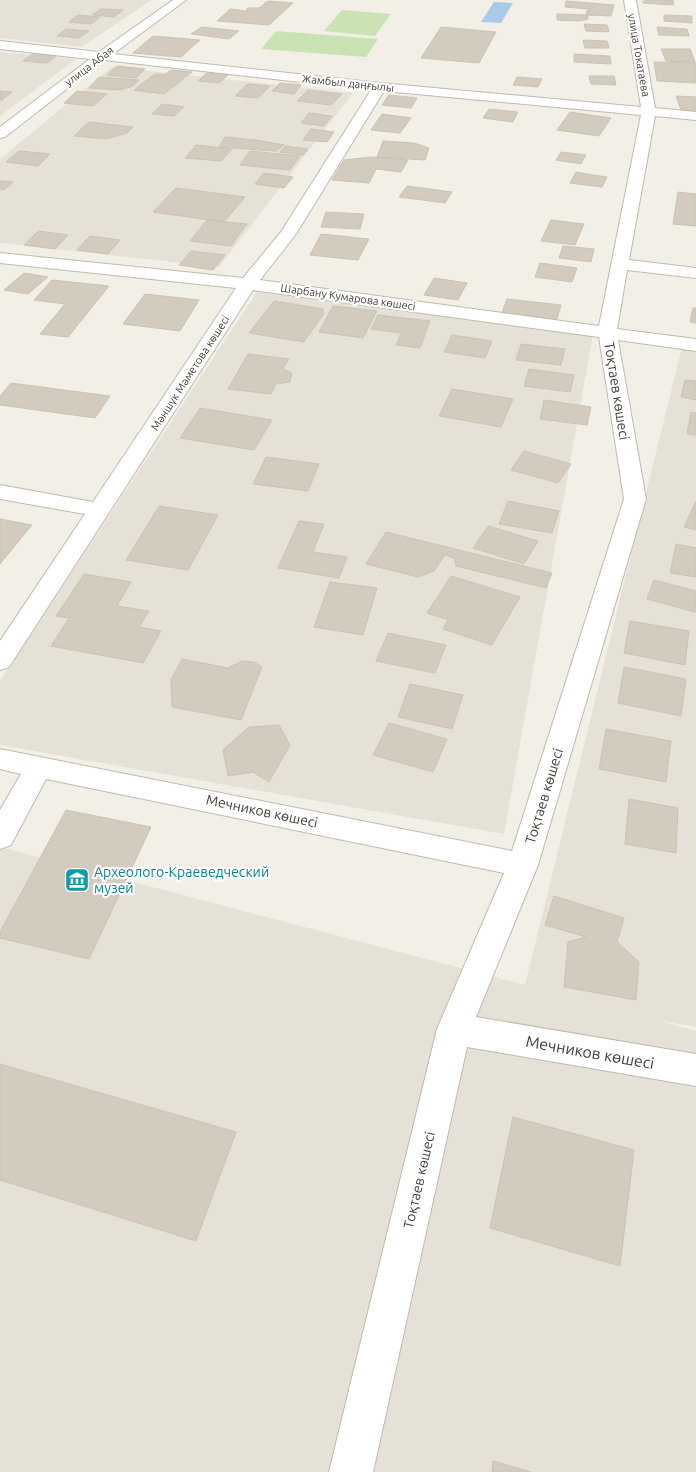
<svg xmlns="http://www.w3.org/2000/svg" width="696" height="1472" font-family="Ubuntu,sans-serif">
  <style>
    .residential { fill: #e5e1d6 }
    .green { fill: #cae2b4 }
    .water { fill: #a9cae8 }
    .building { fill: #d2cbbe; stroke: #ccc3b2 }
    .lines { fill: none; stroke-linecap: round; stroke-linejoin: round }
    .minor-casing { stroke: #bfbaad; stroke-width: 2 }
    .minor { fill: #fff; fill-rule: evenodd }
    .labels { text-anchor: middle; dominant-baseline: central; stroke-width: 4.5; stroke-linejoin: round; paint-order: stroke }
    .far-street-label { font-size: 11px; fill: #444037; stroke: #fff }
    .street-label { font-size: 14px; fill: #444037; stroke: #fff }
    .culture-label { font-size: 14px; fill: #0d838f; stroke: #fff; text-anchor: start }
    .near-street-label { font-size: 16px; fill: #444037; stroke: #fff }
  </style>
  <rect width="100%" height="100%" fill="#f2efe7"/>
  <!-- residential -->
  <path class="residential" d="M 0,0 L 151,0 L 82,47 L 0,38 Z
    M 0,52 L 76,59 L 0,116 Z
    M 112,67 L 353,93 L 219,267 L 0,243 L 0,159 Z
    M 257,292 L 593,334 L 504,834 L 0,745 L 0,681 Z
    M 682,347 L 696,349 L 696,1027 L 657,1020 L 696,1031 L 696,1472 L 0,1472 L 0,847 L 525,985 Z"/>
  <!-- green -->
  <path class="green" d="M 342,10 L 391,14 L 375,36 L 324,31 Z
    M 276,31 L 378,39 L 366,57 L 261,49 Z"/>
  <!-- water -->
  <path class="water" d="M 494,2 L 513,3 L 501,23 L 481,22 Z"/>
  <!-- building -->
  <path class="building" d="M 651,0 L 673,0 L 674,5 L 643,3 L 643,1 Z
    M 268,1 L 293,3 L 269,25 L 217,21 L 230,9 L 245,11 L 248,8 L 259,8 Z
    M 566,1 L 614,5 L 611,16 L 588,15 L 586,14 L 588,9 L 565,7 Z
    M 101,9 L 123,10 L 114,17 L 92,15 Z
    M 557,14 L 588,15 L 588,19 L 579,21 L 557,20 Z
    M 78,15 L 100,17 L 91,24 L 69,22 Z
    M 664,15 L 692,16 L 692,23 L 664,21 Z
    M 584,24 L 607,25 L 609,32 L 586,31 Z
    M 202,27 L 239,31 L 229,39 L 191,34 Z
    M 441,27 L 496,32 L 479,63 L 421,58 Z
    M 657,27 L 687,29 L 689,36 L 659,35 Z
    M 66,29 L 89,31 L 79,38 L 57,36 Z
    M 153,36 L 200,40 L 181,57 L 133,53 Z
    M 583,40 L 607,41 L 609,48 L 585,48 Z
    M 661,49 L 690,49 L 695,62 L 666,61 Z
    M 34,53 L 57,55 L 47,63 L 23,61 Z
    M 574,54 L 610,56 L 611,64 L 574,62 Z
    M 654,62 L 696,63 L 696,83 L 657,81 Z
    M 117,66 L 145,69 L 136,78 L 107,75 Z
    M 171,70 L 192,72 L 164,94 L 134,90 L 155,74 L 164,75 Z
    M 207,73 L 228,75 L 219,83 L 198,81 Z
    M 589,76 L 614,76 L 616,85 L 591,84 Z
    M 99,77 L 139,80 L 133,86 L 120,90 L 89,88 Z
    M 517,77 L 542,79 L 538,87 L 513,85 Z
    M 280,83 L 301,85 L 294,94 L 272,91 Z
    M 247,84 L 270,86 L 258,98 L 235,96 Z
    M 308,90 L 342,94 L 331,105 L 297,101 Z
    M 0,91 L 12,92 L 1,101 Z
    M 77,91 L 107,94 L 93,106 L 64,103 Z
    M 389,95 L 417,98 L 411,108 L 382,105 Z
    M 676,96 L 696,97 L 696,111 L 681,110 Z
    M 162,104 L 184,107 L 174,116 L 152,114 Z
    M 489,109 L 518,112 L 513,122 L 483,118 Z
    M 570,112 L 611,118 L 599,136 L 557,130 Z
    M 309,113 L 332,116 L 324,126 L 301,123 Z
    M 382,114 L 411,118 L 400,133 L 371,130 Z
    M 89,122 L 133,127 L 127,133 L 106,139 L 74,136 Z
    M 311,129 L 334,132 L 327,142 L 303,140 Z
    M 225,137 L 256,140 L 284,145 L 276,151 L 219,147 Z
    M 383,141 L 414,143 L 429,148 L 425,160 L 377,157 Z
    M 196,145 L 232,149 L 221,161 L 185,158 Z
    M 285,146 L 308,149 L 303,155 L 280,152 Z
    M 19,151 L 50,154 L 38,166 L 6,162 Z
    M 250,151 L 300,156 L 290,170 L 240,165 Z
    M 561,152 L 586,155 L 581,164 L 556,160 Z
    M 371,157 L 408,160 L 401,172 L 376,169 L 369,183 L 332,180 L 344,160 Z
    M 576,172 L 587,174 L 607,177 L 602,187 L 570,183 Z
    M 264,173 L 293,177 L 284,188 L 255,184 Z
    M 0,181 L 13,182 L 4,190 L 0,189 Z
    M 407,186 L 452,192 L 445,203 L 399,197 Z
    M 176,188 L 192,190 L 245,197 L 224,222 L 153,212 Z
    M 678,192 L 696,194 L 696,226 L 673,224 Z
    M 326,212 L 364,214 L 360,229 L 321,227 Z
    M 207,220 L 247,224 L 231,246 L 190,241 Z
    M 551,220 L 584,224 L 575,245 L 541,241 Z
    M 38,231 L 68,235 L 55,249 L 24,245 Z
    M 321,234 L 369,239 L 358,260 L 310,255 Z
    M 90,236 L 120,240 L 108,254 L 77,250 Z
    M 563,246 L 594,249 L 591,262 L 559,258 Z
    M 191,251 L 225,255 L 213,270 L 179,265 Z
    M 540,263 L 577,268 L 572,282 L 535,277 Z
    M 24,273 L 48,277 L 28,294 L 4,290 Z
    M 434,278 L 467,283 L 458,300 L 424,295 Z
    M 52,280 L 109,286 L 68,337 L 40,334 L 65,304 L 34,300 Z
    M 145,294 L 199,300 L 180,331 L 123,324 Z
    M 507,299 L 561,305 L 556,322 L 501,315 Z
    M 274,301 L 323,309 L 323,315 L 304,342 L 249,333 Z
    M 333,306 L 377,311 L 363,338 L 319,332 Z
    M 693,308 L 696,308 L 696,323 L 690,322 Z
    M 378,315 L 430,321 L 420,348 L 396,345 L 401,333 L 371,329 Z
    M 452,335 L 492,341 L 485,358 L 444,352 Z
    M 521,344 L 565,349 L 561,365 L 516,360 Z
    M 248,354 L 289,359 L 283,369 L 292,373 L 290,382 L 276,384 L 271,394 L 228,389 Z
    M 529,369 L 574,375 L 570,392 L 524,386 Z
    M 685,380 L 696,381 L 696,400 L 681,397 Z
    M 11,383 L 110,396 L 95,418 L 0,405 L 0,396 Z
    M 452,389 L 513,399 L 501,427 L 439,416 Z
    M 544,400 L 591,407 L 587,425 L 540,419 Z
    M 200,408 L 272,420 L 254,450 L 180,438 Z
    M 691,412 L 696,413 L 696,435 L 687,434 Z
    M 524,451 L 571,464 L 558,483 L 511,470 Z
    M 266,457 L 319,464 L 308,491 L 253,484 Z
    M 508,501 L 559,511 L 552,533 L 499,524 Z
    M 696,501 L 696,530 L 684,527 Z
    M 159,506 L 218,515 L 188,570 L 126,560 Z
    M 0,519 L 32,525 L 0,564 Z
    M 299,521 L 324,524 L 313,552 L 347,557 L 339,578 L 278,568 Z
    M 488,526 L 538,541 L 524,564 L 473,548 Z
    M 386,532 L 552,573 L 546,588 L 456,566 L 454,558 L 445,555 L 434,571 L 418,577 L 366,564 Z
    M 676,544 L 696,548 L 696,577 L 670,573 Z
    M 84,574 L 131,582 L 117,606 L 149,611 L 139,627 L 161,631 L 143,663 L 51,646 L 69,618 L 56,616 Z
    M 451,576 L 520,597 L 492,645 L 443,629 L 448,620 L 427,613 Z
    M 654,580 L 696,591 L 695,612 L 647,599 Z
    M 330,582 L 377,588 L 363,635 L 314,627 Z
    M 630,621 L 689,631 L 685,665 L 624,653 Z
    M 388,633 L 446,645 L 435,673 L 376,661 Z
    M 182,659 L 228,668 L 242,661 L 254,662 L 262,667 L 241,720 L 172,707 L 171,680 Z
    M 624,667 L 686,679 L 681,716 L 618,703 Z
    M 410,684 L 463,695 L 452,729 L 398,717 Z
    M 389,723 L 447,739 L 433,772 L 373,755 Z
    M 279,725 L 290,745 L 269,782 L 253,772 L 228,776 L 223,750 L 249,727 Z
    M 606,729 L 671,741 L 666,782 L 599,769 Z
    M 629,799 L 678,808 L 676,853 L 625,844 Z
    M 66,810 L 151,827 L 89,959 L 0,938 L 0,932 Z
    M 554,896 L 624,918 L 617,942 L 639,962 L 636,1000 L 564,987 L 568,942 L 586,937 L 545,925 Z
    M 0,1064 L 236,1132 L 196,1241 L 0,1180 Z
    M 513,1117 L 634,1150 L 620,1266 L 490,1228 Z
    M 493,1461 L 531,1472 L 492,1472 Z"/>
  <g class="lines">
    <defs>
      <path id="minor" d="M 173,0 L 186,0 L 113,54 L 380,83 L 641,107 L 624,0 L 636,0 L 655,108 L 696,112 L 696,120 L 655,116 L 629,260 L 696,268 L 696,278 L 627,270 L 617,329 L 696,339 L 696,351 L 618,340 L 646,499 L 538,865 L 476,1017 L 696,1054 L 696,1086 L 467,1047 L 373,1472 L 329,1472 L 437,1029 L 504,873 L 46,779 L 11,845 L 0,849 L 0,810 L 21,774 L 0,769 L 0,749 L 512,851 L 624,499 L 599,337 L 253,290 L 9,667 L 0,670 L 0,641 L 85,514 L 0,499 L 0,485 L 93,502 L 236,288 L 0,263 L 0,253 L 243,278 L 281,232 L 371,90 L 104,60 L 5,137 L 0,138 L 0,127 L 90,59 L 0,49 L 0,41 L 99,52 ZM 384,91 L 641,115 L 599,326 L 260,280 L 296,234 Z"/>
    </defs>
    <!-- minor casing -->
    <use href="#minor" class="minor-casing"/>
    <!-- minor -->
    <use href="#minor" class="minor"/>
  </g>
  <!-- icons -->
  <defs>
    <symbol id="museum-square" viewBox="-11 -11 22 22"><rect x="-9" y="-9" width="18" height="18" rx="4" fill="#0f9aa8" stroke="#fff"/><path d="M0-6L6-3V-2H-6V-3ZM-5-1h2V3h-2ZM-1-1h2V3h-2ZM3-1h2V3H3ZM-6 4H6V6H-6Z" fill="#fff"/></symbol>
  </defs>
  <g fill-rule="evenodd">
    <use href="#museum-square" x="63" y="866" width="28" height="28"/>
  </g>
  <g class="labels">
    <!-- far-street labels -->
    <g class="far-street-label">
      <text transform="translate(639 55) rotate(80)">улица Токатаева</text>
      <text transform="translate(89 66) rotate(-37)">улица Абая</text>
      <text transform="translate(348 83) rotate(6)">Жамбыл даңғылы</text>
      <text transform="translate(348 297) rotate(8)">Шарбану Кумарова көшесі</text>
      <text transform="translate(190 373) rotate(-57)">Мәншүк Мәметова көшесі</text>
    </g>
    <!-- street labels -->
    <g class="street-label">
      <text transform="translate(617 391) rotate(81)">Тоқтаев көшесі</text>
      <text transform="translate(544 796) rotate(-73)">Тоқтаев көшесі</text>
      <text transform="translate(262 811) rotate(12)">Мечников көшесі</text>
      <text transform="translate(419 1180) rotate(-77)">Тоқтаев көшесі</text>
    </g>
    <!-- culture labels -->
    <g class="culture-label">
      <text x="94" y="872">Археолого-Краеведческий<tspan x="94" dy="16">музей</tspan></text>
    </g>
    <!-- near-street labels -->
    <g class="near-street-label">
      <text transform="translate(590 1052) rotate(10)">Мечников көшесі</text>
    </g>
  </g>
</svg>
